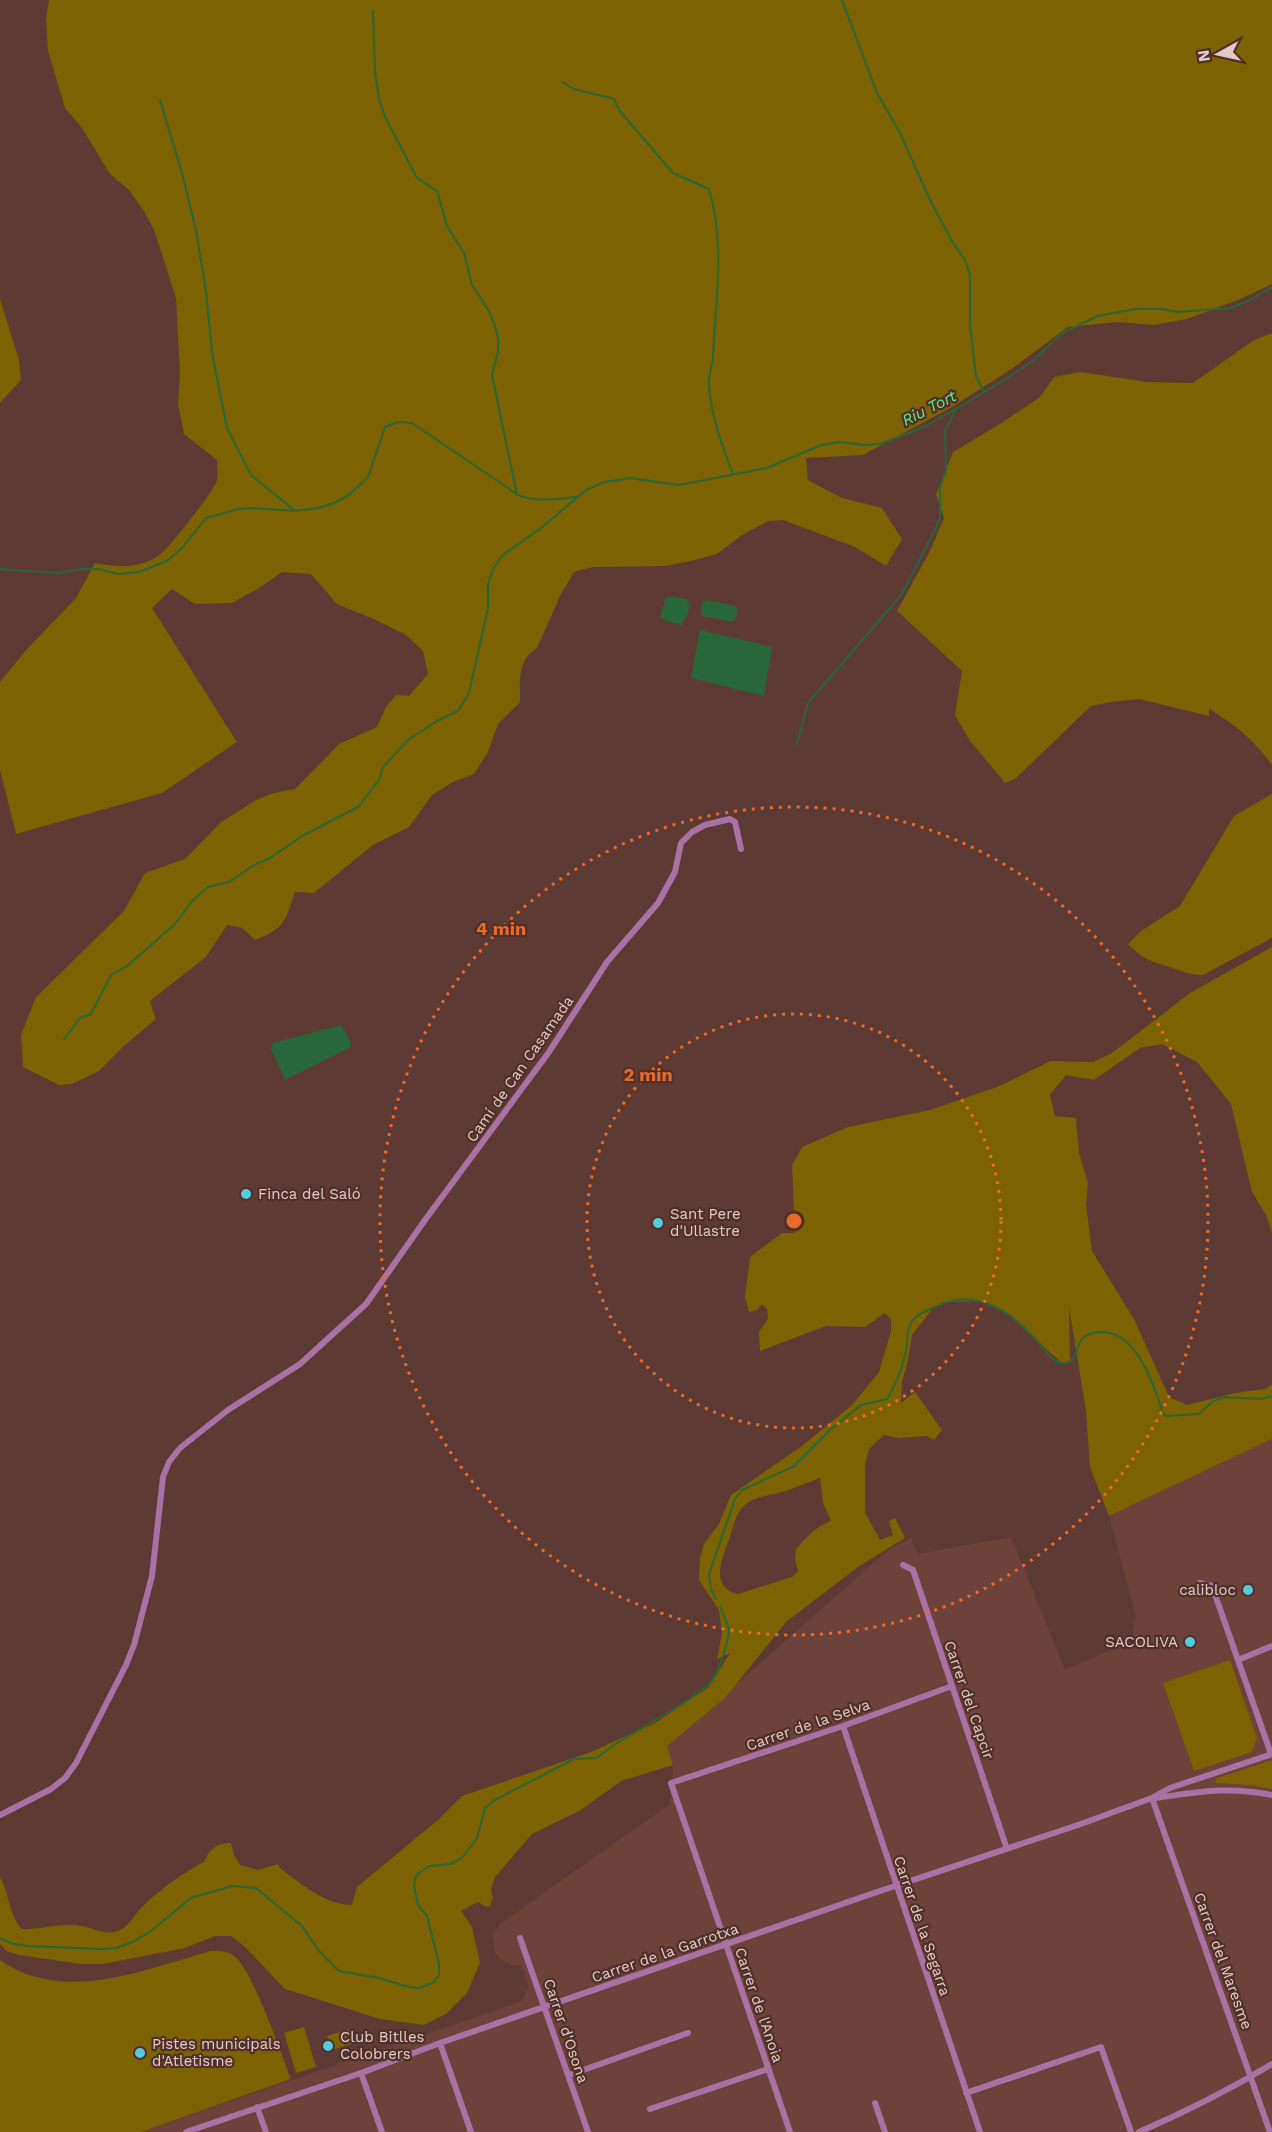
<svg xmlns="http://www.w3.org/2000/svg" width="1272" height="2132" font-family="'Work Sans',sans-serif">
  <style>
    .built { fill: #6d423a }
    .green { fill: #7c6200; fill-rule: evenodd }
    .water { fill: #28673a }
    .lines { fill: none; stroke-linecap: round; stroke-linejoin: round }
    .stream { stroke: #28673a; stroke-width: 2 }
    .minor { stroke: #aa71a4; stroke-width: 6 }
    .ring { fill: none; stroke: #e76a28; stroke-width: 3; stroke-dasharray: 3 6 }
    .poi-dot { fill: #54cade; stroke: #52302a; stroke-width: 2 }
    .labels { text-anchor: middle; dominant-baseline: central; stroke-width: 4.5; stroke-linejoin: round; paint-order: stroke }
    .street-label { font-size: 15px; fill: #e2cbc7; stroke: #52302a }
    .poi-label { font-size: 15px; fill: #e2cbc7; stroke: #52302a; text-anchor: start }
    .water-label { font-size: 16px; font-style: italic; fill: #59ef87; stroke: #52302a }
    .centre { fill: #e76a28; stroke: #52302a; stroke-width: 3 }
    .ring-label { font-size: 18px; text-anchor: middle; font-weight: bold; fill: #e76a28; stroke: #52302a; stroke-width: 4.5; stroke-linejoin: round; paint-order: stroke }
  </style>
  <rect width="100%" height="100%" fill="#5e3a34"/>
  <!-- built -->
  <path class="built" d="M 1272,1439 L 1272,2132 L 141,2132 L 522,2001 L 529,1986 L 521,1965 L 511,1965 L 502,1960 L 495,1953 L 493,1935 L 500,1924 L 670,1804 L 673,1765 L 667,1746 L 888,1550 L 912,1537 L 912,1543 L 918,1554 L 1011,1537 L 1065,1670 L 1132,1641 L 1136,1616 L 1109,1516 Z"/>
  <!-- green -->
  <path class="green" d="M 49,0 L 1272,0 L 1272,284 L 1238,300 L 1187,319 L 1154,325 L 1117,322 L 1068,327 L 1013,368 L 952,407 L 863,455 L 806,458 L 808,480 L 842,498 L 882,508 L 902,539 L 886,566 L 855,547 L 783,520 L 768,521 L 742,535 L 717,554 L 691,561 L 664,566 L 593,567 L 574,572 L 560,596 L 537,648 C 517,660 520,682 520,702 L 498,724 L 488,752 L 474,774 L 453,782 L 432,795 L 409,827 L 373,845 L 314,893 L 295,892 C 285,922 285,928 255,940 L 242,928 L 227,925 L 206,957 L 150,1001 L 156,1019 L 124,1046 L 99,1071 L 72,1084 L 59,1085 L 23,1067 L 21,1035 L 36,997 L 124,911 L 145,873 L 185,859 L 220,823 L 256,800 L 274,793 L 295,789 L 339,744 L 377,727 L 386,707 L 396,695 L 409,696 L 428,674 L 423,651 L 406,635 L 376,620 L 337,604 L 311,574 L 282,572 L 259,588 L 232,603 L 195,604 L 172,589 L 152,608 L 237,742 L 162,793 L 16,834 L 0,770 L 0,682 L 27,649 L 76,598 L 95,563 C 117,567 138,569 158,556 C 167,551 212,493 216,483 C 219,477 217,466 217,460 L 184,434 L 178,405 L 180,373 L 176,298 L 154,230 L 144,211 L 129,190 L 110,174 L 82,128 L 65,108 L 48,51 L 46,19 Z
    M 0,299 L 19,360 L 21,380 L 0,403 Z
    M 1272,333 L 1272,765 C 1261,750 1247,735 1232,724 C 1225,718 1216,715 1209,708 L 1209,716 L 1139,699 L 1110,702 L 1091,706 L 1015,779 L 1005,783 L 970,741 L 955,715 L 962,671 L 897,611 L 930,551 L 944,518 L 936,494 L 953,452 L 1000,424 L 1040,397 L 1054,377 L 1080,372 L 1148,382 L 1193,383 L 1254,340 Z
    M 1272,794 L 1272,938 L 1203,975 C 1190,975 1181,971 1170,967 C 1150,961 1144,960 1128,944 L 1141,931 L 1180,906 L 1234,816 Z
    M 1272,947 L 1272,1233 L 1266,1215 L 1252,1192 L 1231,1104 L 1197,1062 L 1162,1044 L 1140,1048 L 1094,1080 L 1066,1075 L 1050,1095 L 1055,1116 L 1076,1118 L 1079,1153 L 1088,1183 L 1086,1204 L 1092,1251 L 1134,1319 L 1169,1397 L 1187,1405 L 1235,1393 L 1265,1389 L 1272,1385 L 1272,1439 L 1109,1516 L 1090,1467 L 1086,1411 L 1069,1307 L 1070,1361 L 1062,1363 L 1006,1313 L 981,1301 L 948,1302 L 933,1308 L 912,1335 L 907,1365 L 902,1381 L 901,1403 L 915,1392 L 942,1430 L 934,1440 L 927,1436 L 898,1438 L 884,1435 L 869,1449 L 865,1465 L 865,1512 L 880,1540 L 893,1535 L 889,1521 L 895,1518 L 905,1538 L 858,1567 L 786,1622 L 726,1697 L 667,1746 L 673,1765 L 621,1781 L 581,1810 L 532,1834 L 495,1877 L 491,1889 L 493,1898 L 490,1906 L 486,1907 L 478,1902 L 461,1911 L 472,1927 L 480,1963 L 467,1993 L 446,2014 L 424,2025 L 380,2019 L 285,1989 L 243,1945 L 231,1936 L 215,1936 L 185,1948 L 103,1964 L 81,1964 L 19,1955 L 6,1951 L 0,1944 L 0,1877 C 9,1893 10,1917 22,1929 C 42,1930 62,1922 82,1926 C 94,1928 105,1936 118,1931 C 130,1926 135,1913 144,1905 C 158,1891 186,1871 204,1862 C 210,1849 216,1843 231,1843 L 234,1855 L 240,1865 L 258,1870 L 278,1864 L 280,1868 C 301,1884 326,1905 352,1905 L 357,1887 L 439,1819 L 462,1796 L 591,1752 L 655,1723 L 709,1687 L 730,1653 L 717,1659 L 722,1633 L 719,1610 L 699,1580 L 700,1558 L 704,1544 L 719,1524 L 731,1495 L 802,1446 L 852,1405 L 879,1372 L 891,1331 L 891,1320 L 885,1313 L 865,1327 L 826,1326 L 760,1351 L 759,1332 L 768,1319 L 767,1309 L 762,1304 L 757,1310 L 749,1312 L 745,1297 L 750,1257 L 782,1233 L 795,1233 L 792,1165 L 802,1147 L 848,1127 L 930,1110 L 997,1087 L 1051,1061 L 1093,1062 L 1112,1053 L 1190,993 ZM 820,1478 L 823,1503 L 831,1521 C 817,1526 806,1537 796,1549 L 795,1560 L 798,1571 L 792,1577 L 738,1594 C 708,1587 723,1556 730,1537 C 734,1525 736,1512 746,1504 C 757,1496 773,1495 786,1491 C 797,1487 809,1482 820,1478 Z
    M 1230,1660 L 1257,1738 L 1252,1752 L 1194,1771 L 1163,1683 Z
    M 1272,1760 L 1272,1789 L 1251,1785 L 1215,1783 L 1217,1778 Z
    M 211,1951 C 219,1951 228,1951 234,1956 C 253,1970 281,2054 291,2079 L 141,2132 L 0,2132 L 0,1960 C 64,2005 145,1969 211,1951 Z
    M 304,2027 L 316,2067 L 296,2073 L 284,2033 Z
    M 349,2029 L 354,2043 L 332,2050 L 327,2036 Z"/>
  <!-- water -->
  <path class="water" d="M 671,596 L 685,599 L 690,603 L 687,616 L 681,625 L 667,621 L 660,617 L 666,598 Z
    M 707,600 L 736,606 C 738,612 737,618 732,622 L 703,616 L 701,613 L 703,602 Z
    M 700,630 L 772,647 L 764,696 L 691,678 Z
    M 341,1025 L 350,1040 L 351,1047 L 285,1080 L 271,1049 L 273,1043 Z"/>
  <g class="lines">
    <!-- stream -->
    <path class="stream" d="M 842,0 L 877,93 L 900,133 L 930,200 L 953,243 L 965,260 L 970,275 L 970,326 L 976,376 L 984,392
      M 373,11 L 375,72 L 379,99 L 385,117 L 417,178 L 437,191 L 447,226 L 464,253 L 472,285 L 489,311 L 495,326 L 498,338 L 498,352 L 492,375 L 517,495
      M 562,82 L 574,89 L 614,99 L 619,110 L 673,173 L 709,189 C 726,246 715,301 713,358 C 712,367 708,376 709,385 C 711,416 722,446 733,474
      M 160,100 L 182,173 L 196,230 L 206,291 L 212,353 L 227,428 L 251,475 L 294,510
      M 0,569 L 58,573 L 83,569 L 98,569 L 118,574 L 139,572 L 167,561 L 182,548 L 206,518 L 238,509 L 252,508 L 295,511 L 319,508 L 336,502 L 349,495 L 368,477 L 385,427 L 398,422 L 412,423 L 508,488 C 526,505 553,499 576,497
      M 797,744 L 808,703 L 902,594 L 934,532 L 940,518 L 940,486 L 946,472 L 945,431 L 956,409
      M 64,1039 L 80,1018 L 91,1014 L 111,975 L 127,966 L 175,924 L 192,901 L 208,887 L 229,882 L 254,865 L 270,858 L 302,836 L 358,807 L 379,780 L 383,767 L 408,740 L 437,721 L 458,711 L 469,693 L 488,608 L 488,584 L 494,567 L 503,555 L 541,528 L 586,490 L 604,482 L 630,478 L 679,485 L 767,468 L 821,445 L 840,442 L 864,445 L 881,444 L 926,426 L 970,401 L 1029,364 L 1064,332 L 1098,316 L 1135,309 L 1163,309 L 1177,312 L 1230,308 L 1248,301 L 1272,287
      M 716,1599 L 711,1590 L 709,1574 L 735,1499 L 742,1490 L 794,1466 L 830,1430 L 861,1405 L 887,1399 C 896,1385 902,1368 906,1352 C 908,1342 906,1330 912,1321 C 919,1312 930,1310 939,1305 C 978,1288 1013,1313 1038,1342 C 1045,1349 1051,1361 1062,1363 C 1078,1365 1075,1345 1083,1338 C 1088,1334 1095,1332 1100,1332 C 1137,1330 1154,1386 1163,1413 L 1166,1416 L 1199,1414 L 1213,1401 L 1225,1397 L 1262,1399 L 1272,1396
      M 0,1938 L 13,1944 L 28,1946 L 101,1949 L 116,1948 L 133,1942 L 151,1931 L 191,1898 L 232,1886 L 256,1888 L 302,1926 L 319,1951 L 339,1971 L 379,1978 L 409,1987 L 420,1988 L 434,1982 L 439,1975 L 439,1964 L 427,1916 L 418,1905 L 414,1886 L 415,1878 L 420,1872 L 430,1866 L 450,1864 L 462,1858 L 477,1838 L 485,1808 L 493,1801 L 574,1759 L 596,1758 L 614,1745 L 690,1699 L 708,1685 L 714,1678 L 722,1660 L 728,1638 L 729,1629 L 720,1606"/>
    <!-- minor -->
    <path class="minor" d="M 903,1565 L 913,1570 L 1007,1849
      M 1200,1583 L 1212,1586 L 1271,1754
      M 1238,1660 L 1272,1646
      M 843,1726 L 980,2132
      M 1152,1798 L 1270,2132
      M 1156,1798 C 1199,1792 1228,1786 1272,1795
      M 0,1815 L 51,1789 L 65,1778 L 76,1763 L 126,1665 L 134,1645 L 152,1576 L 163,1477 L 169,1462 L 180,1448 L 228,1410 L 300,1364 L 366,1304 L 425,1220 L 549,1052 L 607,962 L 658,903 L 675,872 L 681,843 L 692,832 L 705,825 L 730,819 L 735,822 L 741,849
      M 520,1938 L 588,2132
      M 440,2043 L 471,2132
      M 361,2073 L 382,2132
      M 569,2075 L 688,2033
      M 966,2093 L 1101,2047 L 1131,2132
      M 875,2103 L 885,2132
      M 257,2107 L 266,2132
      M 650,2109 L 768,2069
      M 186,2132 L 361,2073 L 440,2043 L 874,1893 L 1078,1825 L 1152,1798 L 1170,1788 L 1272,1754
      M 790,2132 L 671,1783 L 843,1726 L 952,1686
      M 1139,2132 C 1185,2112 1229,2090 1272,2064"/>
  </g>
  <!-- distance rings -->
  <g class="ring">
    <circle cx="794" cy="1221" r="207"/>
    <circle cx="794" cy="1221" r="414"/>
  </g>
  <!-- markers -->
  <g class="poi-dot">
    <circle cx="246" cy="1194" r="6"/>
    <circle cx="658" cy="1223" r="6"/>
    <circle cx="1248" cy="1590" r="6"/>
    <circle cx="1190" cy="1642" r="6"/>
    <circle cx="328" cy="2046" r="6"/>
    <circle cx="140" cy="2053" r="6"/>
  </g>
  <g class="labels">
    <!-- street labels -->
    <g class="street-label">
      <text transform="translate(520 1069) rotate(-55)">Camí de Can Casamada</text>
      <text transform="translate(969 1700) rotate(71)">Carrer del Capcir</text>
      <text transform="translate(808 1725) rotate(-19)">Carrer de la Selva</text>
      <text transform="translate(922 1926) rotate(71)">Carrer de la Segarra</text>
      <text transform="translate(665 1953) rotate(-19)">Carrer de la Garrotxa</text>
      <text transform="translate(1223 1961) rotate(70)">Carrer del Maresme</text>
      <text transform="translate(759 2005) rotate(71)">Carrer de l'Anoia</text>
      <text transform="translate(566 2031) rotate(71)">Carrer d'Osona</text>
    </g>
    <!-- poi labels -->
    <g class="poi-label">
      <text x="258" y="1194">Finca del Saló</text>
      <text x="670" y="1214">Sant Pere<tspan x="670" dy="17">d'Ullastre</tspan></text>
      <text x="1236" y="1590" text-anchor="end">calibloc</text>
      <text x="1178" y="1642" text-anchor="end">SACOLIVA</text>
      <text x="340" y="2037">Club Bitlles<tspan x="340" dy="17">Colobrers</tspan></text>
      <text x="152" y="2044">Pistes municipals<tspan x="152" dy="17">d'Atletisme</tspan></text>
    </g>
    <!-- water labels -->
    <g class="water-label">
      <text transform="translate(929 408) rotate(-27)">Riu Tort</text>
    </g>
  </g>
  <circle cx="794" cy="1221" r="9" class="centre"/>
  <g class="ring-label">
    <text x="501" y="935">4 min</text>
    <text x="648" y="1081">2 min</text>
  </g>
  <!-- north arrow -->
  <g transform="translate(1218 54) rotate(262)" stroke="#52302a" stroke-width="4.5" paint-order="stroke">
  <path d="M0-4.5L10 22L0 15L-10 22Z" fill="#e2cbc7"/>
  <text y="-9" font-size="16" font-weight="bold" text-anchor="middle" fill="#e2cbc7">N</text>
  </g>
</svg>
